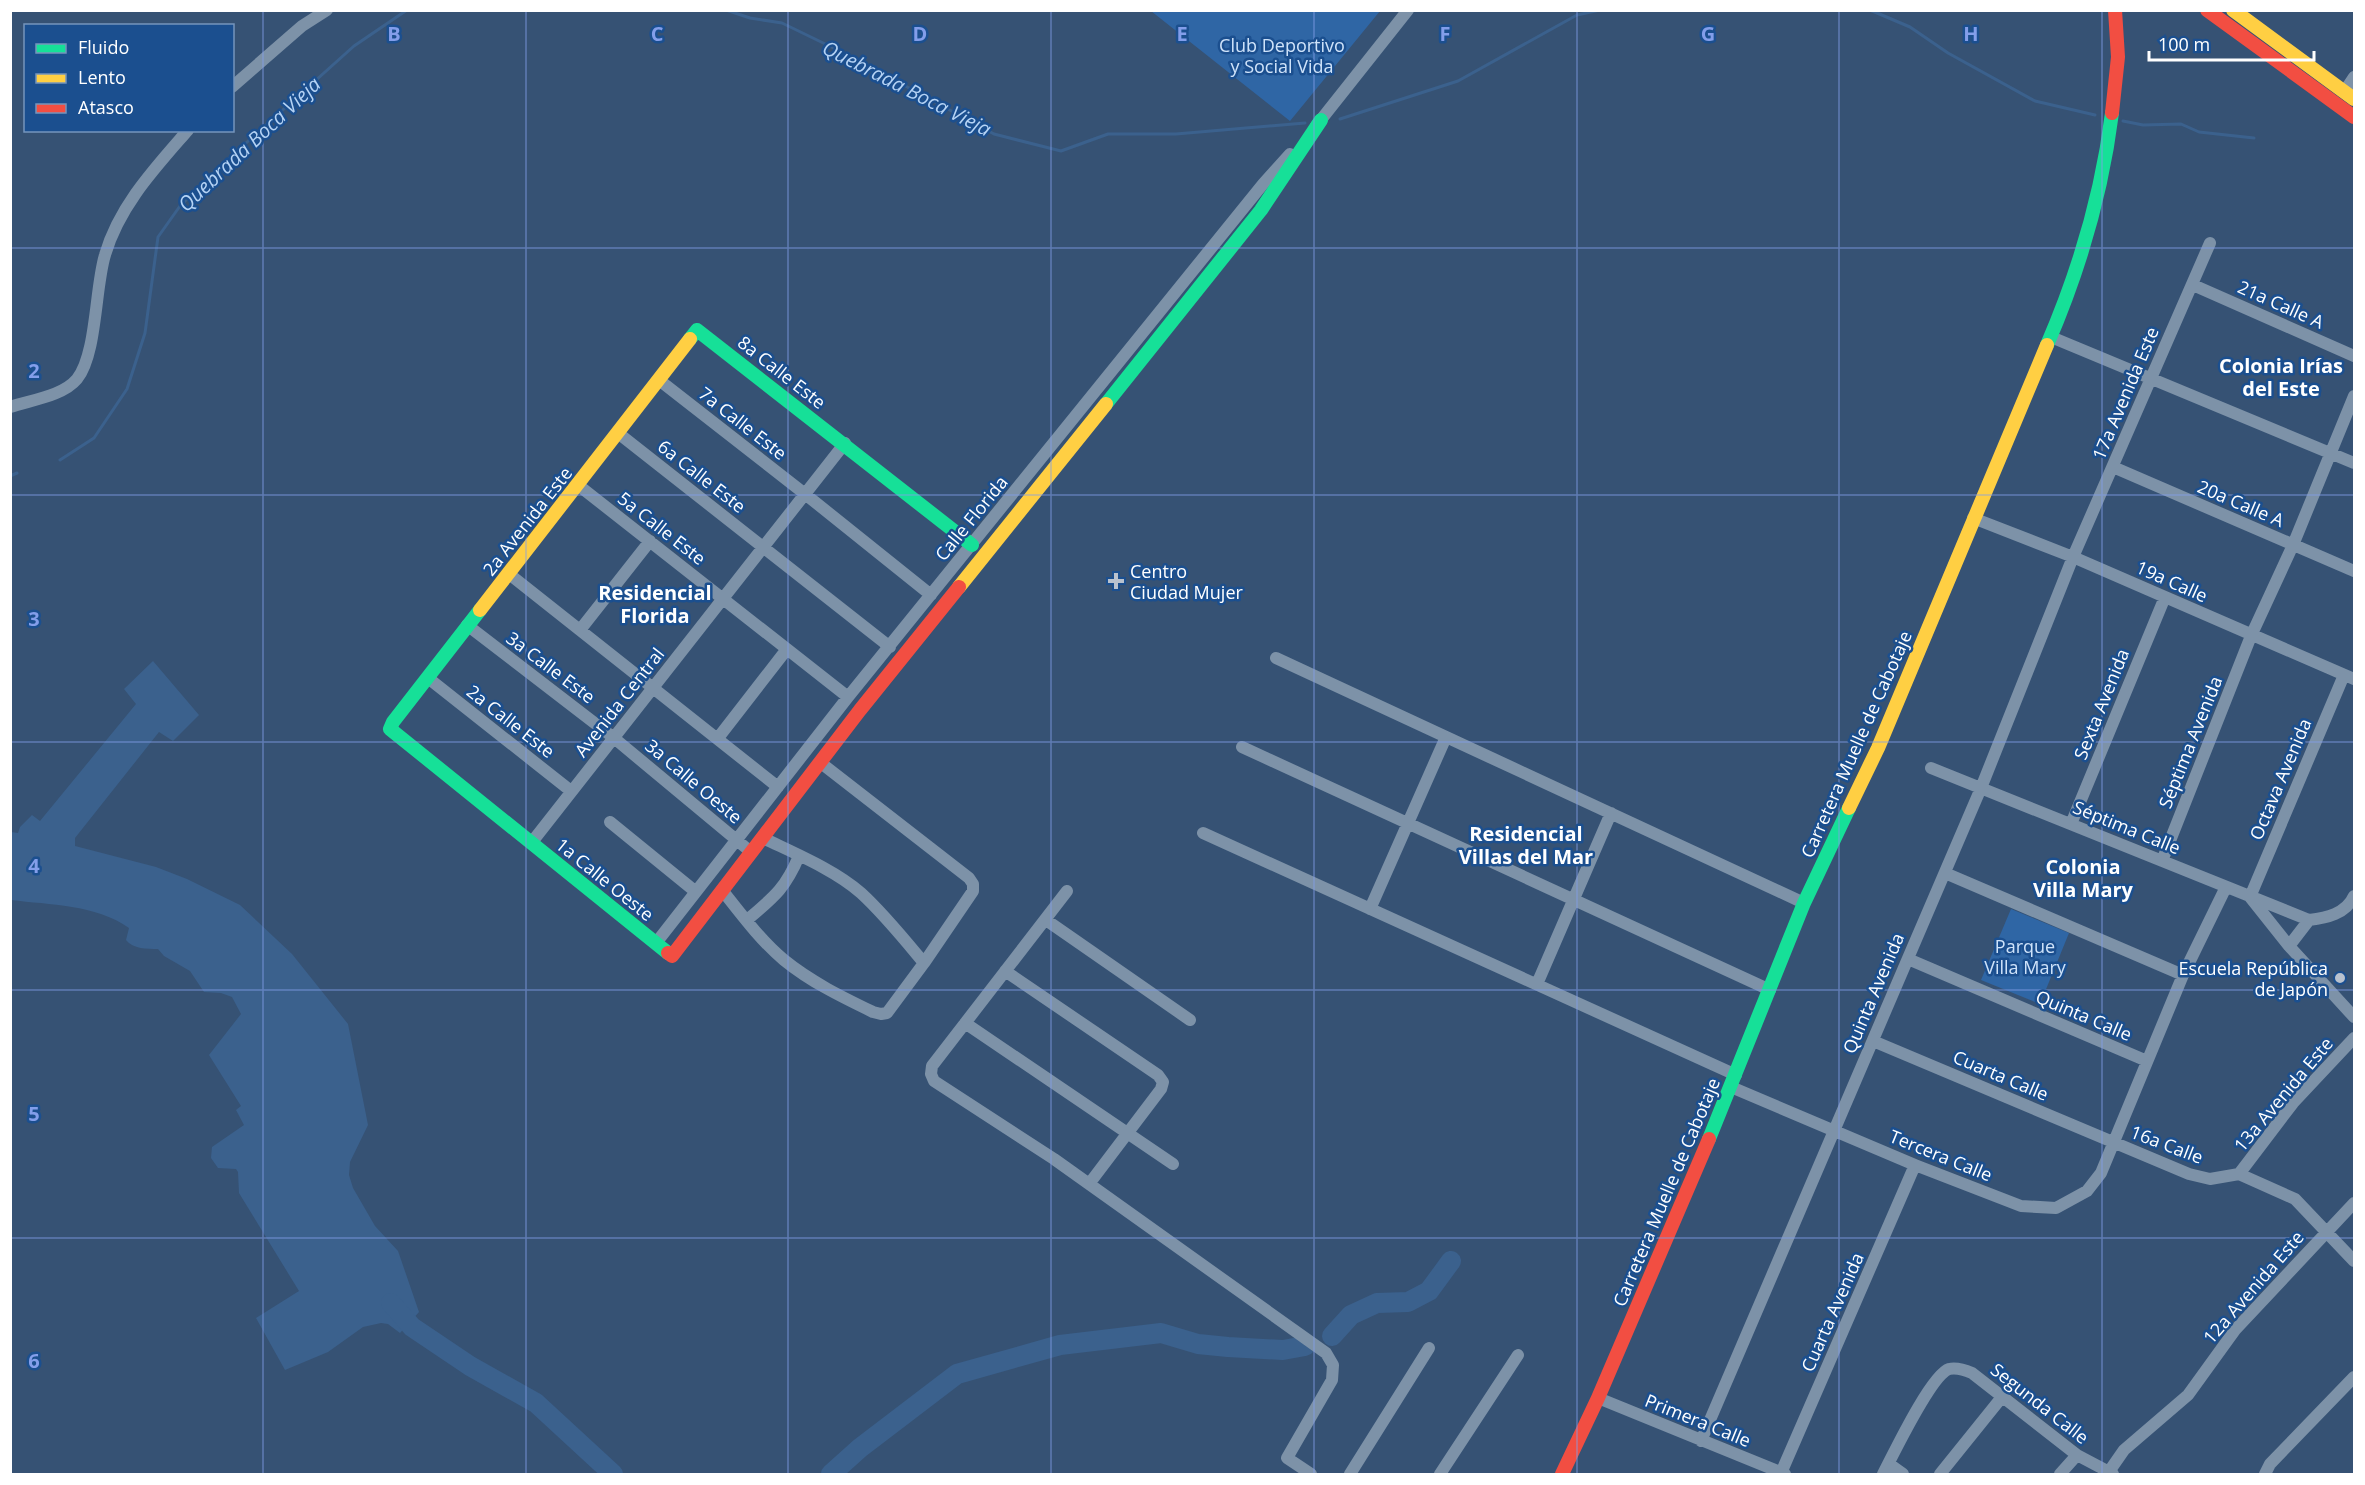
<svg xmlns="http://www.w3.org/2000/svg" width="2365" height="1485" font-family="'Open Sans',sans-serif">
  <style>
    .park { fill: #2f66a5 }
    .water { fill: #3b618d }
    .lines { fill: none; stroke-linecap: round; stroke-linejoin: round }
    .stream { stroke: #3b618d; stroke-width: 3 }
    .river { stroke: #3b618d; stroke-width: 20 }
    .street { stroke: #7d92a8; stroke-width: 12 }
    .fast { stroke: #16e098; stroke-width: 14 }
    .slow { stroke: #ffcf43; stroke-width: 14 }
    .jam { stroke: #f24e42; stroke-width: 14 }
    .grid { fill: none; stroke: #839eea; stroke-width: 1.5; stroke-opacity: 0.55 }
    .poi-dot { fill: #b9c2ce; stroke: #1b4f8f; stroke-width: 2 }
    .labels { text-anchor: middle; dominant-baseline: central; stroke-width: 5; stroke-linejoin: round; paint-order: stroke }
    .park-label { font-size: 18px; fill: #cfe3fa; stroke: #1b4f8f }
    .street-label { font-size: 18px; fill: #fff; stroke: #1b4f8f }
    .poi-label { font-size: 18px; fill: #fff; stroke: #1b4f8f; text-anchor: start }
    .water-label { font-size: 20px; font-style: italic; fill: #b5d3f5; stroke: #1b4f8f }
    .neighbourhood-label { font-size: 20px; font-weight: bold; fill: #fff; stroke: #1b4f8f }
    .grid-label { font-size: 20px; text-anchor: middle; font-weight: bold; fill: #839eea; stroke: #1b4f8f; stroke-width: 5; stroke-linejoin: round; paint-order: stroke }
  </style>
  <rect width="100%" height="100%" fill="#365274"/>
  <!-- park -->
  <path class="park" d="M 1151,11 L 1380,11 L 1290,121 Z
    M 2011,909 L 2069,933 L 2040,1004 L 1981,980 Z"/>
  <!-- water -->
  <path class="water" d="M 153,661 L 199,715 L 173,741 L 159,732 L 75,838 L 75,846 L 156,867 L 187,879 L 240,905 L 292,954 L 348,1024 L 368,1125 L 350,1162 L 349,1175 L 353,1188 L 375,1226 L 398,1251 L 419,1312 L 400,1333 L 388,1324 L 381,1323 L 363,1327 L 328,1352 L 285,1370 L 256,1318 L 299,1291 L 239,1193 L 238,1172 L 236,1169 L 218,1168 L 211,1158 L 212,1147 L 244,1125 L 236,1110 L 241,1106 L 209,1055 L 241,1014 L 232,997 L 221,993 L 204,992 L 190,971 L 164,956 L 158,949 C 147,949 133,949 126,940 L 129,928 C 95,904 50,905 11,900 L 11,832 L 18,833 L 20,827 L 32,815 L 40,821 L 136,704 L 124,689 Z"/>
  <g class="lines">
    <!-- stream -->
    <path class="stream" d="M 726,10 L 750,18 L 782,23 L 850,56 L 994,134 L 1061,151 L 1108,134 L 1176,134 L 1305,123
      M 1870,10 L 1910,27 L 1948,53 L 2035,101 L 2095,115
      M 1340,119 L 1458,81 L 1577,15 L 1600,10
      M 2123,121 L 2143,125 L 2181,124 L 2199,132 L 2254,138
      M 60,460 L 94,438 L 127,389 L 145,333 L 158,237 L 180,206 L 236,152 L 354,46 L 407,10
      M 10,476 L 17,473"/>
    <!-- river -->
    <path class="river" d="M 391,1303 L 412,1327 L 470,1366 L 536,1403 L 613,1474
      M 1332,1336 L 1351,1315 L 1377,1303 L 1408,1302 L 1429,1291 L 1451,1261
      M 831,1474 L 860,1448 L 957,1374 L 1060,1345 L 1161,1333 L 1198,1344 L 1228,1347 L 1283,1350 L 1305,1346"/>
    <!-- street -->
    <path class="street" d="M 232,87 L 302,26 L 327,10
      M 2344,92 L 2354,77
      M 1316,126 L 1408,10
      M 2193,285 L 2354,356
      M 2051,337 L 2354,463
      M 659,380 L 805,494 L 931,595
      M 10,407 C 31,400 63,396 77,379 C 97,354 95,287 105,255 C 119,206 155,168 188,130
      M 618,433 L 890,647
      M 2113,467 L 2354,571
      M 578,485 L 848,697
      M 1973,518 L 2073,557 L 2354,679
      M 509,574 L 778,787
      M 467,625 L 614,738 L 751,852
      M 580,630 L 650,541
      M 1276,658 L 1804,903
      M 2344,675 L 2250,897 L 2289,946 L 2354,1017
      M 428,678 L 571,791
      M 718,738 L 787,649
      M 1242,747 L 1770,990
      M 1931,768 L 2309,920
      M 610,822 L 696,892
      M 2071,824 L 2165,597
      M 1203,833 L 1736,1075
      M 763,838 C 794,853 835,870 861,893 C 884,914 904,939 924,963
      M 532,842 L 845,443
      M 2162,861 L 2251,636 L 2293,545 L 2354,396
      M 1945,873 L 2183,975
      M 722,890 C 741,914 761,941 784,960 C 811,982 842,997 873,1012 L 881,1014 L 887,1013 L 924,963 L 973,891 L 973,884 L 969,878 L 821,763
      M 1067,891 L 932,1066 L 931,1074 L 934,1081 L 1054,1159 L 1326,1353 L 1333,1365 L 1332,1380 L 1287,1458 L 1311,1474
      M 1370,909 L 1446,737
      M 747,920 C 774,897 785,889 799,856
      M 1046,920 L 1190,1020
      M 656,943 L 848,697 L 1263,184 L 1290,154
      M 2289,946 L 2309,920 C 2326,918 2346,914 2354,896
      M 1908,959 L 2147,1061
      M 1005,971 L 1158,1075 L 1163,1082 L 1161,1089 L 1089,1184
      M 1537,984 L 1611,813
      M 965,1023 L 1173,1164
      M 1873,1041 L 2189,1174 L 2210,1179 L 2239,1174 L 2295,1199 L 2354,1261
      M 1731,1087 L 1915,1165 L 2021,1206 L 2056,1208 L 2087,1191 L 2101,1173 L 2183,975 L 2226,887
      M 2239,1174 L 2293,1103 L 2354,1038
      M 1598,1398 L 1785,1474
      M 1701,1441 L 1981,788 L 2073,557 L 2210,243
      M 1889,1464 L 1903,1474
      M 1781,1473 L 1915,1165
      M 2108,1473 L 2124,1450 L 2188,1395 L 2235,1330 L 2354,1203
      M 1350,1474 L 1429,1348
      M 1440,1474 L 1518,1355
      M 1883,1474 C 1893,1455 1931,1375 1949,1369 C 1957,1367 1965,1370 1972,1373 L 2077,1455 L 2113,1474
      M 1940,1474 L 2002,1397
      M 2060,1474 L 2077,1455
      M 2265,1474 L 2270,1464 L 2354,1377"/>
    <!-- fast -->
    <path class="fast" d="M 690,339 L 697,330 L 972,545
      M 2047,345 C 2079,271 2102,193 2112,113
      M 1106,404 L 1261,210 L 1321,120
      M 480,610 L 393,722 L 390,729 L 668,953
      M 1709,1139 L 1804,903 L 1849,808"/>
    <!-- slow -->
    <path class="slow" d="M 2233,10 L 2354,99
      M 959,587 L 1106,404
      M 480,610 L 690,339
      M 1849,808 L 1878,748 L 2047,345"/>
    <!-- jam -->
    <path class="jam" d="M 2207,10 L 2354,117
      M 2112,113 L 2118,57 L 2115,10
      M 668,953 L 672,956 L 860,710 L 959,587
      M 1562,1474 L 1598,1398 L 1709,1139"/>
  </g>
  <!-- grid -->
  <path class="grid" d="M 263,10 L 263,1474M 526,10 L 526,1474M 788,10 L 788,1474M 1051,10 L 1051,1474M 1314,10 L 1314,1474M 1577,10 L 1577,1474M 1839,10 L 1839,1474M 2102,10 L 2102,1474M 10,248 L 2354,248M 10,495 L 2354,495M 10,742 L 2354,742M 10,990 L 2354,990M 10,1238 L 2354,1238"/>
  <!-- markers -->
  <g class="poi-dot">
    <path d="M1113 572h6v6h6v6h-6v6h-6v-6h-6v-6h6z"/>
    <circle cx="2340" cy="978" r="6"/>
  </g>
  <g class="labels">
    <!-- park labels -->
    <g class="park-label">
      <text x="1282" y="45">Club Deportivo<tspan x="1282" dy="21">y Social Vida</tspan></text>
      <text x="2025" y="946">Parque<tspan x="2025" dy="21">Villa Mary</tspan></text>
    </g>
    <!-- street labels -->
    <g class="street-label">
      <text transform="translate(2281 304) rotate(24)">21a Calle A</text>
      <text transform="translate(782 372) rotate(38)">8a Calle Este</text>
      <text transform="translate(2125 393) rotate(-67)">17a Avenida Este</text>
      <text transform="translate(743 423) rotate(38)">7a Calle Este</text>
      <text transform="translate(702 476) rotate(38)">6a Calle Este</text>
      <text transform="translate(2241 503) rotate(23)">20a Calle A</text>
      <text transform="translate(971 518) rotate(-51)">Calle Florida</text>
      <text transform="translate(527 521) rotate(-52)">2a Avenida Este</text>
      <text transform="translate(662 528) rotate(38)">5a Calle Este</text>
      <text transform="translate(2172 581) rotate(24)">19a Calle</text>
      <text transform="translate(551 667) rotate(37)">3a Calle Este</text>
      <text transform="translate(619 702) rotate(-52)">Avenida Central</text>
      <text transform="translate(2101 704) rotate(-68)">Sexta Avenida</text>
      <text transform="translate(511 721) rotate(38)">2a Calle Este</text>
      <text transform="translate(2190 742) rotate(-68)">Séptima Avenida</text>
      <text transform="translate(1856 744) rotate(-66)">Carretera Muelle de Cabotaje</text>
      <text transform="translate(2280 779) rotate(-67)">Octava Avenida</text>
      <text transform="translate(694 781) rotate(40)">3a Calle Oeste</text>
      <text transform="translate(2127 827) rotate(22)">Séptima Calle</text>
      <text transform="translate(605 879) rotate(39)">1a Calle Oeste</text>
      <text transform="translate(1873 993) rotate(-67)">Quinta Avenida</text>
      <text transform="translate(2084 1015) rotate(23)">Quinta Calle</text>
      <text transform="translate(2001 1075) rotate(23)">Cuarta Calle</text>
      <text transform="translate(2283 1094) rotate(-50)">13a Avenida Este</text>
      <text transform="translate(2167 1144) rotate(21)">16a Calle</text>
      <text transform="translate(1941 1155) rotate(22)">Tercera Calle</text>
      <text transform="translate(1666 1192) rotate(-67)">Carretera Muelle de Cabotaje</text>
      <text transform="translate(2253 1287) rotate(-49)">12a Avenida Este</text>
      <text transform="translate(1832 1312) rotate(-66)">Cuarta Avenida</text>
      <text transform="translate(2040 1403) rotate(38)">Segunda Calle</text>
      <text transform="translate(1698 1420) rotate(22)">Primera Calle</text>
    </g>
    <!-- poi labels -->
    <g class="poi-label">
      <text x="1130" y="571">Centro<tspan x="1130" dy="21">Ciudad Mujer</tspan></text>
      <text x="2328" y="968" text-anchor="end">Escuela República<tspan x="2328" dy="21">de Japón</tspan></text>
    </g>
    <!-- water labels -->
    <g class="water-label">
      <text transform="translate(907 88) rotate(27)">Quebrada Boca Vieja</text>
      <text transform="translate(249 144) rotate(-43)">Quebrada Boca Vieja</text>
    </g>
    <!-- neighbourhood labels -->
    <g class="neighbourhood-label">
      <text x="2281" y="365">Colonia Irías<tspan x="2281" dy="23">del Este</tspan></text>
      <text x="655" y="592">Residencial<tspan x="655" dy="23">Florida</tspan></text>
      <text x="1526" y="833">Residencial<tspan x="1526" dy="23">Villas del Mar</tspan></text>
      <text x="2083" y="866">Colonia<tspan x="2083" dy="23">Villa Mary</tspan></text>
    </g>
  </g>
  <g class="grid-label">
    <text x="394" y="41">B</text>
    <text x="657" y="41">C</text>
    <text x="920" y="41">D</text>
    <text x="1182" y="41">E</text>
    <text x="1445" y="41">F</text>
    <text x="1708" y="41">G</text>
    <text x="1971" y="41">H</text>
    <text x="34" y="378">2</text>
    <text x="34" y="626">3</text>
    <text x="34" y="873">4</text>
    <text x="34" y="1121">5</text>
    <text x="34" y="1368">6</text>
  </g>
  <!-- border -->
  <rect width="2365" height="1485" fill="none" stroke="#ffffff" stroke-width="24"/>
  <!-- legend -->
  <rect x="24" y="24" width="210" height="108" fill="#1b4f8f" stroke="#7695bc" stroke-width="1.5"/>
  <rect x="36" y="44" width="30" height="9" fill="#16e098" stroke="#7695bc" stroke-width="1.5"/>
  <text x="78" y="54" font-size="18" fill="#ffffff">Fluido</text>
  <rect x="36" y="74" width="30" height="9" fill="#ffcf43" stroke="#7695bc" stroke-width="1.5"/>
  <text x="78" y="84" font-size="18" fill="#ffffff">Lento</text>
  <rect x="36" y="104" width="30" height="9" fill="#f24e42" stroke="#7695bc" stroke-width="1.5"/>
  <text x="78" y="114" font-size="18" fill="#ffffff">Atasco</text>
  <!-- scale -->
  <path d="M2149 51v9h165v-9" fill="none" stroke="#ffffff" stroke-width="3"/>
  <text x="2158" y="51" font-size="18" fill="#ffffff" stroke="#1b4f8f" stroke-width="4.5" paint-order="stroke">100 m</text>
</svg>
